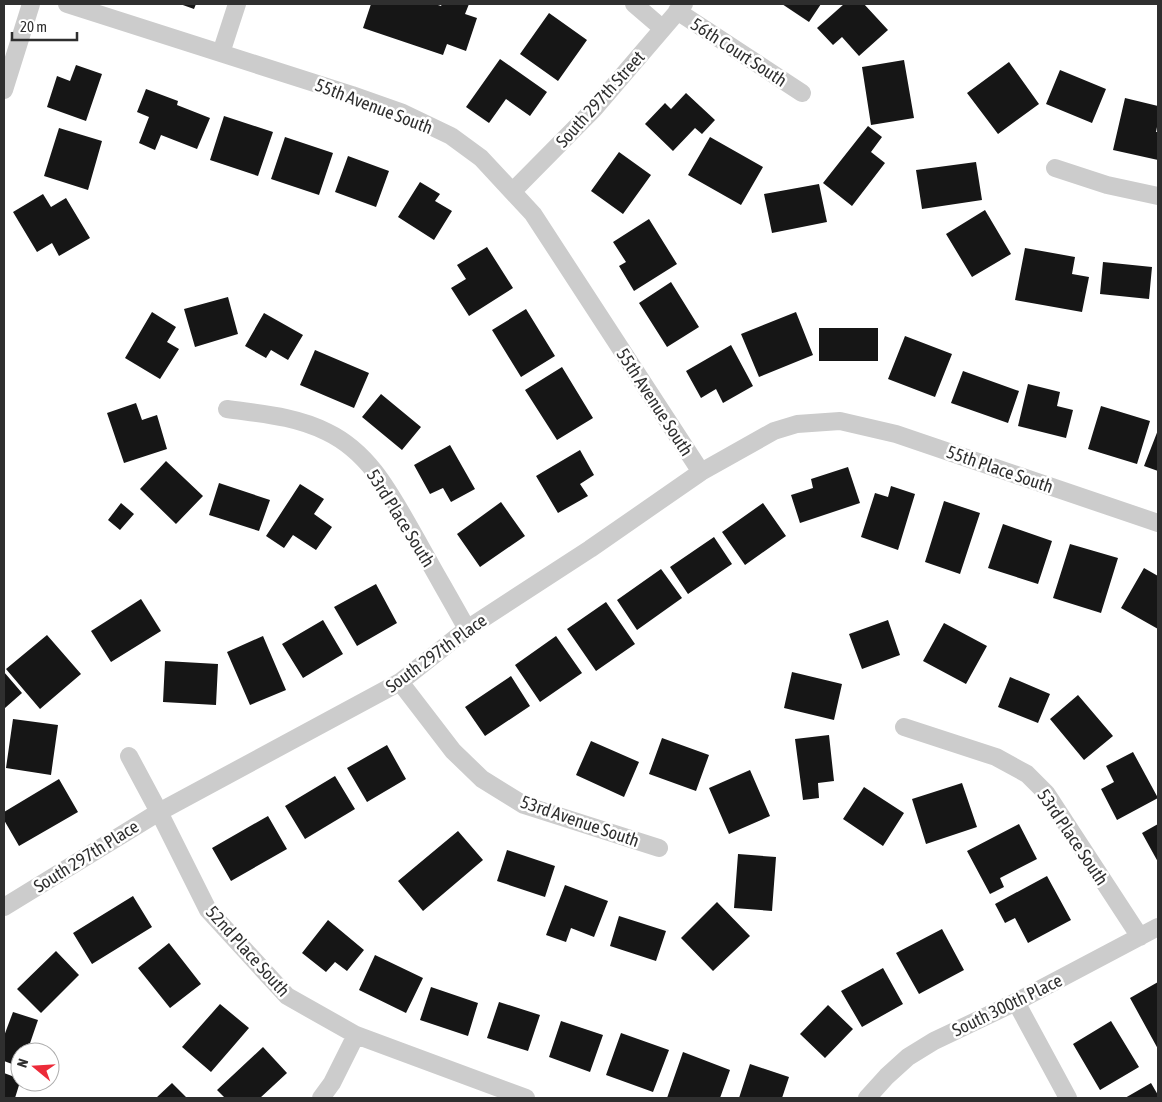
<svg xmlns="http://www.w3.org/2000/svg" width="1162" height="1102" font-family="'Asap Condensed',sans-serif">
  <style>
    .building { fill: #161616 }
    .lines { fill: none; stroke-linecap: round; stroke-linejoin: round }
    .street { stroke: #ccc; stroke-width: 18 }
    .labels { text-anchor: middle; dominant-baseline: central; stroke-width: 5; stroke-linejoin: round; paint-order: stroke }
    .street-label { font-size: 18px; fill: #2f2f2f; stroke: #fff }
  </style>
  <rect width="100%" height="100%" fill="#fff"/>
  <!-- building -->
  <path class="building" d="M 180,4 L 196,4 L 194,9 Z
    M 371,4 L 435,4 L 441,6 L 442,4 L 469,4 L 465,14 L 477,18 L 466,51 L 447,44 L 443,55 L 363,28 Z
    M 782,4 L 821,4 L 809,22 Z
    M 844,4 L 864,4 L 888,30 L 859,56 L 842,37 L 833,45 L 817,28 Z
    M 549,13 L 587,40 L 558,81 L 520,54 Z
    M 500,59 L 547,92 L 530,116 L 506,99 L 489,123 L 466,107 Z
    M 904,60 L 914,118 L 871,125 L 862,67 Z
    M 1009,62 L 1039,104 L 998,134 L 967,93 Z
    M 76,65 L 102,74 L 86,121 L 47,107 L 57,76 L 70,81 Z
    M 1060,70 L 1106,89 L 1092,123 L 1046,104 Z
    M 146,89 L 178,101 L 177,105 L 210,118 L 197,149 L 161,135 L 155,150 L 139,143 L 149,117 L 137,112 Z
    M 686,93 L 715,120 L 702,134 L 695,128 L 673,151 L 645,124 L 665,103 L 671,109 Z
    M 1125,98 L 1158,106 L 1158,122 L 1156,132 L 1158,132 L 1158,160 L 1113,150 Z
    M 224,116 L 273,132 L 258,176 L 210,160 Z
    M 868,126 L 882,137 L 871,152 L 885,163 L 852,206 L 823,183 Z
    M 59,128 L 102,141 L 88,190 L 44,176 Z
    M 285,137 L 333,153 L 319,195 L 271,179 Z
    M 710,137 L 763,167 L 741,205 L 688,175 Z
    M 619,152 L 651,175 L 623,214 L 591,191 Z
    M 348,156 L 389,171 L 376,207 L 335,192 Z
    M 976,162 L 982,200 L 922,209 L 916,170 Z
    M 420,182 L 440,194 L 435,201 L 452,211 L 434,240 L 398,217 Z
    M 819,184 L 827,222 L 772,233 L 764,194 Z
    M 43,194 L 51,207 L 66,198 L 90,238 L 59,256 L 52,243 L 37,252 L 13,212 Z
    M 985,210 L 1011,254 L 972,277 L 946,234 Z
    M 649,219 L 677,264 L 634,291 L 619,266 L 626,262 L 613,242 Z
    M 487,247 L 513,288 L 469,316 L 451,288 L 466,279 L 457,265 Z
    M 1025,248 L 1075,257 L 1072,274 L 1089,277 L 1082,312 L 1015,300 Z
    M 1103,262 L 1152,267 L 1149,299 L 1100,294 Z
    M 671,282 L 699,327 L 667,347 L 639,303 Z
    M 228,297 L 238,334 L 195,347 L 184,309 Z
    M 526,309 L 555,356 L 521,377 L 492,330 Z
    M 152,312 L 176,327 L 167,342 L 179,349 L 160,379 L 125,358 Z
    M 796,312 L 813,355 L 759,377 L 741,334 Z
    M 264,313 L 303,335 L 288,360 L 271,350 L 266,358 L 245,346 Z
    M 819,328 L 878,328 L 878,361 L 819,361 Z
    M 905,336 L 952,354 L 935,397 L 888,379 Z
    M 731,345 L 753,386 L 723,403 L 716,389 L 701,398 L 686,371 Z
    M 315,350 L 369,373 L 354,408 L 300,385 Z
    M 562,367 L 593,418 L 557,440 L 525,390 Z
    M 963,371 L 1019,391 L 1008,423 L 951,403 Z
    M 1028,384 L 1060,392 L 1057,406 L 1073,410 L 1066,438 L 1018,426 Z
    M 381,394 L 421,427 L 402,450 L 362,417 Z
    M 136,403 L 142,420 L 157,415 L 167,449 L 124,463 L 107,413 Z
    M 1101,406 L 1150,421 L 1137,464 L 1088,449 Z
    M 1158,430 L 1158,471 L 1144,466 Z
    M 450,445 L 475,489 L 451,502 L 443,488 L 430,494 L 414,465 Z
    M 580,450 L 594,475 L 580,484 L 588,496 L 558,513 L 536,476 Z
    M 166,461 L 203,496 L 176,524 L 140,489 Z
    M 848,467 L 860,503 L 800,523 L 791,495 L 813,488 L 811,479 Z
    M 219,483 L 270,500 L 259,531 L 209,515 Z
    M 300,484 L 324,499 L 314,514 L 332,527 L 316,550 L 293,535 L 284,548 L 266,536 Z
    M 891,486 L 915,494 L 898,550 L 861,537 L 875,493 L 888,497 Z
    M 944,501 L 980,513 L 960,574 L 925,562 Z
    M 501,502 L 525,536 L 480,567 L 457,534 Z
    M 121,503 L 134,514 L 120,530 L 108,520 Z
    M 763,503 L 786,536 L 745,565 L 722,532 Z
    M 1003,524 L 1052,541 L 1038,584 L 988,568 Z
    M 714,537 L 732,564 L 688,594 L 670,567 Z
    M 1070,544 L 1118,558 L 1101,613 L 1053,598 Z
    M 1144,568 L 1158,576 L 1158,629 L 1121,608 Z
    M 661,569 L 682,598 L 637,630 L 617,600 Z
    M 376,584 L 397,623 L 357,646 L 334,607 Z
    M 141,599 L 161,631 L 111,662 L 91,631 Z
    M 606,602 L 635,644 L 596,671 L 567,629 Z
    M 323,620 L 343,654 L 303,678 L 282,644 Z
    M 888,620 L 900,655 L 862,669 L 849,634 Z
    M 944,623 L 987,646 L 966,684 L 923,661 Z
    M 47,635 L 81,674 L 40,709 L 6,669 Z
    M 263,636 L 286,690 L 250,705 L 227,652 Z
    M 556,636 L 582,673 L 540,702 L 515,665 Z
    M 165,661 L 218,664 L 216,705 L 163,702 Z
    M 4,672 L 22,693 L 5,708 L 4,706 Z
    M 792,672 L 842,684 L 834,720 L 784,708 Z
    M 511,676 L 530,706 L 485,736 L 465,707 Z
    M 1010,677 L 1050,694 L 1038,723 L 998,707 Z
    M 1078,695 L 1113,736 L 1084,760 L 1050,719 Z
    M 13,719 L 58,725 L 51,775 L 6,768 Z
    M 829,735 L 834,781 L 818,783 L 819,798 L 803,800 L 795,739 Z
    M 662,738 L 709,755 L 696,791 L 649,774 Z
    M 591,741 L 639,762 L 624,797 L 576,775 Z
    M 387,745 L 406,779 L 367,802 L 347,768 Z
    M 1133,752 L 1158,798 L 1117,820 L 1101,789 L 1114,782 L 1106,766 Z
    M 750,770 L 770,816 L 729,834 L 709,788 Z
    M 335,776 L 355,809 L 305,839 L 285,806 Z
    M 59,779 L 78,812 L 19,846 L 4,820 L 4,812 Z
    M 962,783 L 977,827 L 926,844 L 912,799 Z
    M 864,787 L 904,813 L 883,846 L 843,819 Z
    M 268,816 L 287,849 L 231,881 L 212,848 Z
    M 1019,824 L 1037,859 L 1000,878 L 1004,887 L 990,894 L 967,851 Z
    M 1158,824 L 1158,862 L 1142,833 Z
    M 458,831 L 483,860 L 423,911 L 398,881 Z
    M 507,850 L 555,866 L 545,897 L 497,881 Z
    M 738,854 L 776,857 L 772,911 L 734,908 Z
    M 1047,876 L 1071,920 L 1028,943 L 1015,918 L 1005,923 L 995,904 Z
    M 565,885 L 608,901 L 594,937 L 571,928 L 566,942 L 546,935 Z
    M 133,896 L 152,927 L 92,964 L 73,933 Z
    M 717,902 L 750,936 L 713,971 L 681,938 Z
    M 619,916 L 666,931 L 656,961 L 610,946 Z
    M 328,920 L 364,950 L 347,971 L 335,962 L 326,972 L 302,953 Z
    M 942,929 L 964,970 L 919,994 L 896,953 Z
    M 169,943 L 201,984 L 170,1008 L 138,968 Z
    M 56,951 L 79,975 L 41,1013 L 17,989 Z
    M 375,955 L 423,978 L 406,1013 L 359,990 Z
    M 883,968 L 903,1004 L 862,1027 L 841,991 Z
    M 1158,982 L 1158,1049 L 1130,998 Z
    M 431,987 L 478,1003 L 468,1036 L 420,1020 Z
    M 499,1002 L 540,1015 L 528,1051 L 487,1038 Z
    M 220,1004 L 249,1028 L 211,1072 L 182,1047 Z
    M 828,1005 L 853,1029 L 825,1058 L 800,1034 Z
    M 13,1012 L 38,1020 L 27,1052 L 20,1052 L 20,1067 L 4,1061 L 4,1036 Z
    M 561,1021 L 603,1035 L 590,1072 L 549,1057 Z
    M 1111,1021 L 1139,1067 L 1100,1090 L 1073,1044 Z
    M 621,1033 L 669,1050 L 653,1092 L 606,1075 Z
    M 263,1047 L 287,1073 L 260,1098 L 225,1098 L 217,1090 Z
    M 683,1052 L 730,1070 L 720,1098 L 667,1098 Z
    M 750,1064 L 789,1077 L 782,1098 L 739,1098 Z
    M 4,1073 L 20,1079 L 20,1082 L 15,1098 L 4,1098 Z
    M 172,1083 L 187,1098 L 156,1098 Z
    M 1151,1083 L 1158,1095 L 1158,1098 L 1125,1098 Z"/>
  <g class="lines">
    <!-- street -->
    <path class="street" d="M 67,4 L 352,95 L 403,113 L 451,136 L 481,158 L 533,214 L 701,472
      M 634,4 L 662,28
      M 677,11 L 802,93
      M 221,53 L 237,4
      M 4,90 L 31,4
      M 1055,168 L 1107,185 L 1158,196
      M 513,191 L 594,109 L 684,4
      M 227,409 C 262,414 295,416 327,432 C 373,454 394,501 418,542 C 434,571 451,600 467,629
      M 400,682 L 453,751 L 482,779 L 524,805 L 659,848
      M 904,727 L 996,757 L 1027,774 L 1046,793 L 1140,937
      M 129,756 L 159,812 L 208,910 L 287,996 L 356,1035 L 526,1098
      M 4,907 L 159,812 L 400,682 L 467,629 L 590,549 L 701,472 L 774,431 L 797,424 L 840,421 L 896,434 L 1158,523
      M 1016,1002 L 1068,1098
      M 321,1098 L 332,1083 L 356,1035
      M 867,1098 L 887,1076 L 908,1057 L 934,1041 L 1016,1002 L 1158,927"/>
  </g>
  <g class="labels">
    <!-- street labels -->
    <g class="street-label">
      <text transform="translate(739 52) rotate(33)">56th Court South</text>
      <text transform="translate(600 99) rotate(-48)">South 297th Street</text>
      <text transform="translate(374 106) rotate(21)">55th Avenue South</text>
      <text transform="translate(655 402) rotate(57)">55th Avenue South</text>
      <text transform="translate(1000 469) rotate(19)">55th Place South</text>
      <text transform="translate(401 518) rotate(58)">53rd Place South</text>
      <text transform="translate(436 653) rotate(-36)">South 297th Place</text>
      <text transform="translate(580 821) rotate(19)">53rd Avenue South</text>
      <text transform="translate(1073 837) rotate(56)">53rd Place South</text>
      <text transform="translate(86 856) rotate(-32)">South 297th Place</text>
      <text transform="translate(248 951) rotate(48)">52nd Place South</text>
      <text transform="translate(1007 1005) rotate(-26)">South 300th Place</text>
    </g>
  </g>
  <!-- border -->
  <rect width="1162" height="1102" fill="none" stroke="#2f2f2f" stroke-width="10"/>
  <!-- north arrow -->
  <g transform="translate(35 1067) rotate(288)"><circle r="24" fill="#ffffff" stroke="#acacac"/>
  <path d="M0-4L9 19L0 12L-9 19Z" fill="#ec2b39"/>
  <text y="-8" font-size="14" font-weight="bold" text-anchor="middle" fill="#2f2f2f">N</text>
  </g>
  <!-- scale -->
  <path d="M12 32v8h65v-8" fill="none" stroke="#2f2f2f" stroke-width="2.5"/>
  <text x="20" y="32" font-size="15" fill="#2f2f2f" stroke="#ffffff" stroke-width="4" paint-order="stroke">20 m</text>
</svg>
